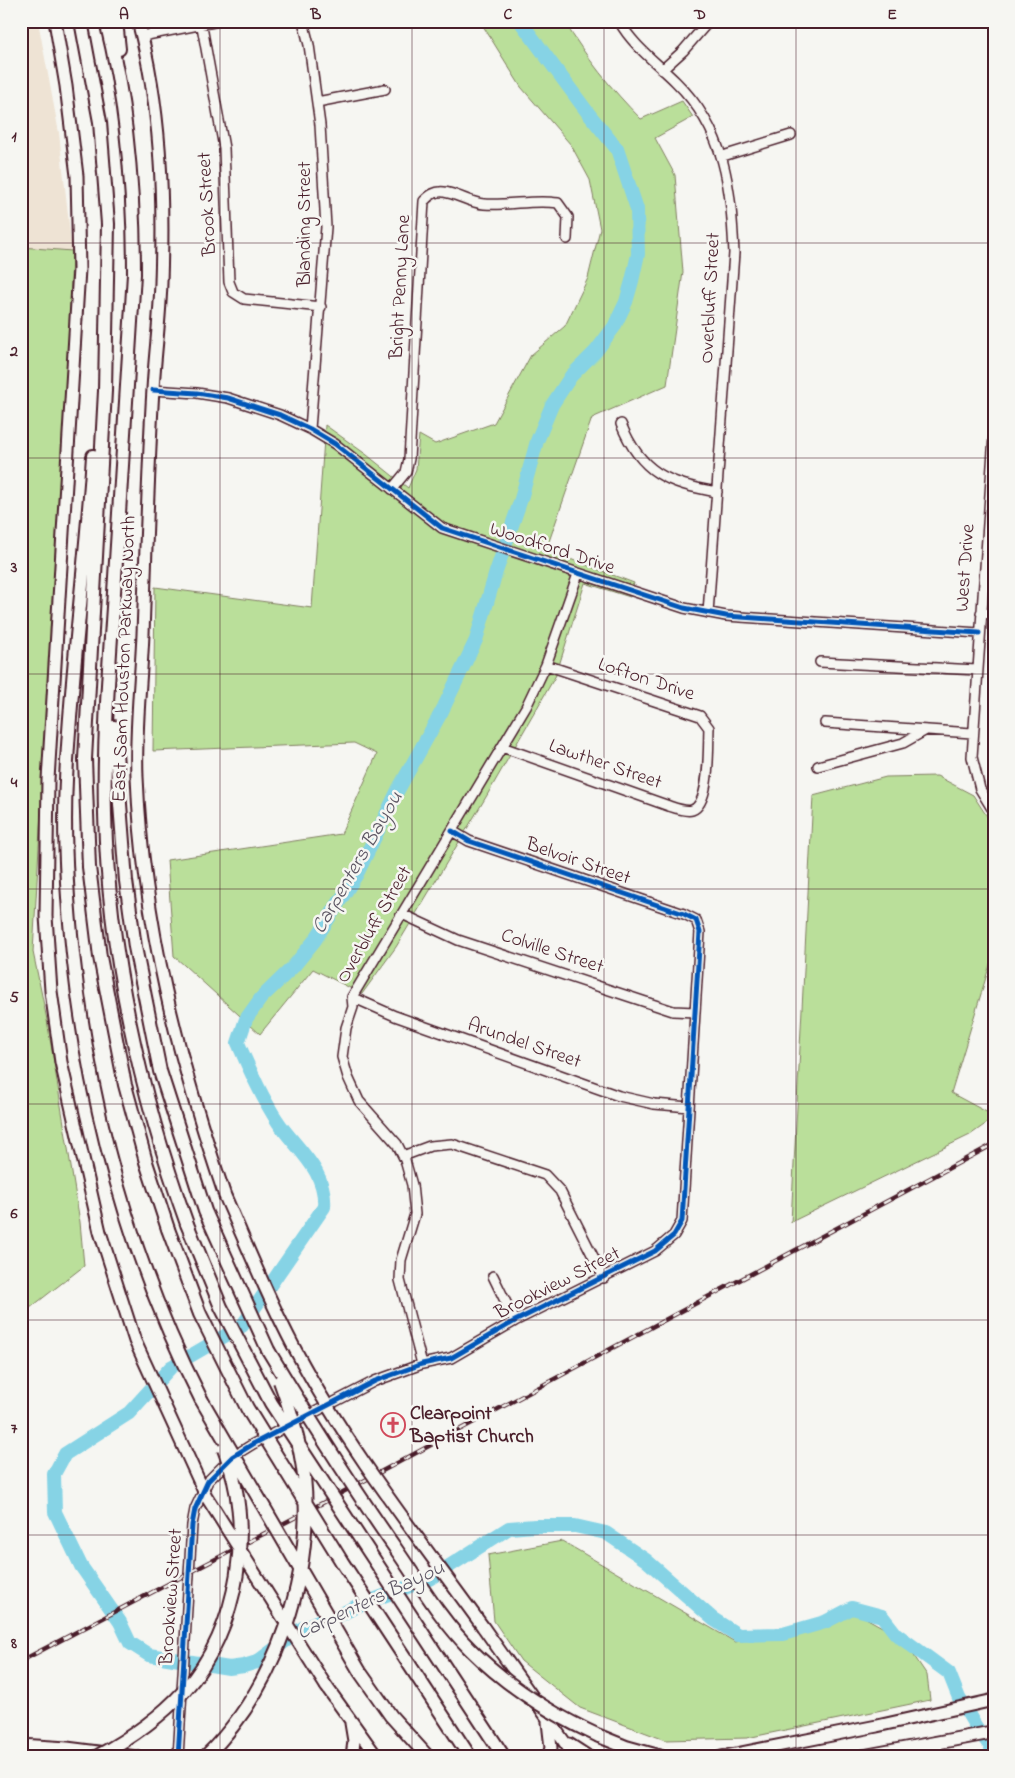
<svg xmlns="http://www.w3.org/2000/svg" width="1015" height="1778" font-family="'Indie Flower',sans-serif">
  <style>
    .built { fill: #eee3d4 }
    .green { fill: #badf9a; stroke: #827f62 }
    .lines { fill: none; stroke-linecap: round; stroke-linejoin: round }
    .river { stroke: #86d3e5; stroke-width: 14 }
    .minor-casing { stroke: #4a1f2b; stroke-width: 12 }
    .major-casing { stroke: #4a1f2b; stroke-width: 15 }
    .highway-casing { stroke: #4a1f2b; stroke-width: 16 }
    .minor { stroke: #f6f6f2; stroke-width: 9 }
    .major { stroke: #f6f6f2; stroke-width: 11 }
    .highway { stroke: #f6f6f2; stroke-width: 12 }
    .rail-casing { stroke: #4a1f2b; stroke-width: 4.5 }
    .rail { stroke: #f6f6f2; stroke-width: 2.5; stroke-dasharray: 8; stroke-linecap: butt }
    .major-bridge-casing { stroke: #4a1f2b; stroke-width: 15; stroke-linecap: butt }
    .highway-bridge-casing { stroke: #4a1f2b; stroke-width: 16; stroke-linecap: butt }
    .major-bridge { stroke: #f6f6f2; stroke-width: 11 }
    .highway-bridge { stroke: #f6f6f2; stroke-width: 12 }
    .cycleway-casing { stroke: #f6f6f2; stroke-width: 8 }
    .cycleway { stroke: #0057b8; stroke-width: 5 }
    .grid { fill: none; stroke: #4a1f2b; stroke-width: 1; stroke-opacity: 0.55 }
    .labels { text-anchor: middle; dominant-baseline: central; stroke-width: 5; stroke-linejoin: round; paint-order: stroke }
    .street-label { font-size: 20px; fill: #4a1f2b; stroke: #f6f6f2 }
    .poi-label { font-size: 20px; font-weight: bold; fill: #4a1f2b; stroke: #f6f6f2; text-anchor: start }
    .water-label { font-size: 21px; font-style: italic; fill: #5c5563; stroke: #f6f6f2 }
    .neatline { fill: none; stroke: #4a1f2b; stroke-width: 2 }
    .grid-label { font-size: 16px; text-anchor: middle; font-weight: bold; fill: #4a1f2b }
  </style>
  <rect width="100%" height="100%" fill="#f6f6f2"/>
  <filter id="ink" filterUnits="userSpaceOnUse"><feTurbulence type="fractalNoise" baseFrequency=".02" numOctaves="2"/><feDisplacementMap in="SourceGraphic" scale="10" xChannelSelector="R" yChannelSelector="G"/><feConvolveMatrix kernelMatrix="1 2 1 2 8 2 1 2 1" color-interpolation-filters="sRGB"/></filter>
  <g filter="url(#ink)">
    <!-- built -->
    <path class="built" d="M 21,21 L 38,21 L 59,133 L 72,251 L 21,247 Z"/>
    <!-- green -->
    <path class="green" d="M 480,21 L 564,21 C 586,57 611,89 641,119 L 682,101 L 693,117 L 655,138 L 675,175 L 683,272 L 667,385 L 592,418 L 546,550 L 634,583 L 630,597 L 585,583 L 556,675 L 486,797 L 396,947 L 362,994 L 313,969 L 260,1034 L 174,956 L 167,860 L 341,834 L 377,754 L 354,743 L 153,751 L 155,587 L 312,608 L 325,425 L 367,455 L 408,488 L 416,469 L 419,435 L 435,444 L 494,423 L 531,355 L 565,326 L 588,278 L 600,229 L 590,180 L 571,145 L 521,87 Z
      M 21,247 L 72,251 L 66,436 L 51,636 L 33,952 L 47,1020 L 80,1222 L 84,1266 L 21,1315 Z
      M 937,776 L 973,795 L 994,827 L 994,951 L 951,1093 L 994,1116 L 994,1118 L 970,1135 L 791,1222 L 813,796 L 886,777 Z
      M 562,1541 L 735,1642 L 819,1628 L 855,1612 L 902,1638 L 927,1675 L 930,1700 L 747,1738 L 665,1740 L 580,1708 L 521,1661 L 494,1621 L 488,1555 Z"/>
    <g class="lines">
      <!-- river -->
      <path class="river" d="M 520,21 L 588,113 L 617,149 L 637,209 L 638,254 L 632,281 L 626,302 L 614,327 L 596,351 L 571,376 L 552,405 L 537,441 L 521,499 L 496,572 L 476,640 L 442,711 L 398,790 L 357,874 L 315,940 L 293,967 L 261,998 L 246,1019 L 238,1043 C 250,1070 262,1098 278,1122 C 296,1149 327,1170 324,1207 L 242,1326 L 171,1367 L 129,1413 L 65,1454 L 54,1474 L 55,1512 L 81,1566 L 120,1622 L 130,1643 L 149,1655 L 229,1668 L 244,1666 L 257,1662 L 303,1628 L 321,1620 L 336,1617 L 357,1606 L 429,1579 L 509,1528 L 535,1526 L 575,1526 L 606,1533 L 646,1560 L 713,1619 L 738,1635 L 783,1634 L 825,1622 L 852,1608 L 882,1616 L 896,1634 L 949,1673 L 959,1698 L 976,1727 L 994,1751"/>
      <defs>
        <path id="minor" d="M 201,21 L 224,148 L 229,282 L 233,292 L 244,299 L 321,307
          M 303,21 L 309,45 L 320,125 L 326,227 L 310,429
          M 619,21 C 633,46 656,62 676,82 C 726,131 731,188 734,253 L 708,613
          M 142,36 L 219,21
          M 662,70 L 683,51 L 709,21
          M 317,102 L 385,89
          M 723,156 L 791,135
          M 153,390 L 197,393 L 228,398 L 280,415 L 310,429 L 335,444 L 442,528 L 684,608 L 726,616 L 979,633
          M 621,424 C 641,473 667,483 717,492
          M 994,436 L 972,757 L 980,789 L 994,812
          M 392,489 L 406,472 L 409,459 L 424,201 C 430,195 435,191 444,192 C 458,194 470,203 484,204 C 509,206 534,199 558,203 L 568,217 L 567,239
          M 981,613 L 994,614
          M 820,662 L 977,670
          M 825,723 L 972,733
          M 502,747 L 669,806 C 675,808 686,812 692,810 C 711,804 708,745 709,728 L 700,716 L 546,665
          M 818,766 L 903,743 L 926,730
          M 402,914 L 458,940 L 673,1011 L 695,1012
          M 352,997 L 395,1016 L 619,1096 L 654,1104 L 689,1107
          M 403,1156 L 430,1146 L 452,1144 L 545,1175 L 560,1191 L 604,1278
          M 493,1276 L 515,1321
          M 422,1364 L 400,1280 L 401,1260 L 415,1214 L 412,1185 L 405,1160 L 397,1144 L 359,1101 L 348,1077 L 342,1057 L 346,1028 L 353,1007 L 352,997 L 526,707 L 546,665 L 578,574
          M 178,1757 L 192,1525 L 195,1509 L 208,1481 L 232,1457 L 253,1444 L 375,1381 L 422,1364 L 451,1358 L 515,1321 L 655,1251 L 674,1235 L 682,1221 L 700,932 L 696,920 L 684,914 L 469,841 L 452,831"/>
        <path id="major" d="M 55,21 L 66,86 L 77,176 L 79,269 L 48,780 L 46,916 L 51,991 L 61,1062 L 100,1232
          M 138,21 C 161,106 164,195 161,282 C 160,318 155,354 153,389 C 148,471 146,552 143,634 C 141,681 135,730 137,777 C 143,924 178,1058 225,1196
          M 483,1627 L 575,1757
          M 326,1686 L 377,1757
          M 351,1723 L 354,1741 L 352,1757
          M 569,1744 L 589,1757
          M 21,1745 L 67,1748 L 137,1757
          M 548,1757 L 551,1748 L 548,1722
          M 721,1757 L 877,1726 L 994,1700"/>
        <path id="highway" d="M 81,21 L 100,122 L 108,224 L 105,391 L 85,759 L 89,867 L 100,957 L 125,1085 L 146,1162 L 168,1229
          M 106,21 C 127,104 134,189 134,274 C 128,375 121,476 115,577 C 110,656 103,735 105,814 C 108,952 140,1094 187,1224
          M 116,21 L 119,49
          M 93,456 C 86,564 71,672 66,780 C 63,838 67,897 73,954 C 90,1110 130,1260 201,1399
          M 114,727 L 126,881 L 135,947 L 160,1071 L 205,1211 L 268,1350
          M 599,1736 L 626,1747 L 662,1757
          M 860,1757 L 994,1732
          M 917,1757 L 936,1749"/>
      </defs>
      <!-- minor casing -->
      <use href="#minor" class="minor-casing"/>
      <!-- major casing -->
      <use href="#major" class="major-casing"/>
      <!-- highway casing -->
      <use href="#highway" class="highway-casing"/>
      <!-- minor -->
      <use href="#minor" class="minor"/>
      <!-- major -->
      <use href="#major" class="major"/>
      <!-- highway -->
      <use href="#highway" class="highway"/>
      <defs>
        <path id="rail" d="M 21,1661 L 313,1508 L 994,1144"/>
      </defs>
      <!-- rail casing -->
      <use href="#rail" class="rail-casing"/>
      <!-- rail -->
      <use href="#rail" class="rail"/>
      <defs>
        <path id="major-bridge" d="M 225,1196 C 248,1248 269,1301 296,1351 C 348,1449 418,1537 483,1627
          M 100,1232 L 135,1341 L 206,1496 L 326,1686"/>
        <path id="highway-bridge" d="M 187,1224 L 221,1307 L 271,1403 L 504,1757
          M 168,1229 L 200,1314 L 247,1408 L 342,1562 L 470,1757
          M 268,1350 C 310,1420 353,1488 400,1555 C 422,1587 442,1621 470,1649 C 507,1686 551,1714 599,1736
          M 201,1399 L 360,1672 L 391,1716 L 428,1757
          M 96,1757 C 129,1739 159,1719 184,1691 C 240,1629 255,1525 224,1449
          M 205,1757 C 277,1687 314,1575 304,1476 C 300,1443 291,1411 280,1381"/>
      </defs>
      <!-- major-bridge casing -->
      <use href="#major-bridge" class="major-bridge-casing"/>
      <!-- highway-bridge casing -->
      <use href="#highway-bridge" class="highway-bridge-casing"/>
      <!-- major-bridge -->
      <use href="#major-bridge" class="major-bridge"/>
      <!-- highway-bridge -->
      <use href="#highway-bridge" class="highway-bridge"/>
      <defs>
        <path id="cycleway" d="M 153,390 L 197,393 L 228,398 L 280,415 L 310,429 L 335,444 L 442,528 L 684,608 L 726,616 L 979,633
          M 178,1757 L 192,1525 L 195,1509 L 208,1481 L 232,1457 L 253,1444 L 375,1381 L 422,1364 L 451,1358 L 515,1321 L 655,1251 L 674,1235 L 682,1221 L 700,932 L 696,920 L 684,914 L 469,841 L 452,831"/>
      </defs>
      <!-- cycleway casing -->
      <use href="#cycleway" class="cycleway-casing"/>
      <!-- cycleway -->
      <use href="#cycleway" class="cycleway"/>
    </g>
  </g>
  <!-- grid -->
  <path class="grid" d="M 220,21 L 220,1757M 412,21 L 412,1757M 604,21 L 604,1757M 796,21 L 796,1757M 21,243 L 994,243M 21,458 L 994,458M 21,674 L 994,674M 21,889 L 994,889M 21,1104 L 994,1104M 21,1320 L 994,1320M 21,1535 L 994,1535"/>
  <!-- icons -->
  <defs>
    <symbol id="church-ring" viewBox="-11 -11 22 22"><circle r="9.5" fill="#f6f6f2" stroke="#d1495b" stroke-width="1.5"/><path d="M-1.2-6h2.4v3.5h3.3v2.4h-3.3V6h-2.4V-.1h-3.3v-2.4h3.3Z" fill="#d1495b"/></symbol>
  </defs>
  <g fill-rule="evenodd">
    <use href="#church-ring" x="379" y="1411" width="28" height="28"/>
  </g>
  <g class="labels">
    <!-- street labels -->
    <g class="street-label">
      <text transform="translate(208 204) rotate(-93)">Brook Street</text>
      <text transform="translate(305 224) rotate(-90)">Blanding Street</text>
      <text transform="translate(401 287) rotate(-87)">Bright Penny Lane</text>
      <text transform="translate(711 298) rotate(-87)">Overbluff Street</text>
      <text transform="translate(552 549) rotate(18)">Woodford Drive</text>
      <text transform="translate(966 568) rotate(-86)">West Drive</text>
      <text transform="translate(125 659) rotate(-88)">East Sam Houston Parkway North</text>
      <text transform="translate(646 680) rotate(18)">Lofton Drive</text>
      <text transform="translate(605 765) rotate(19)">Lawther Street</text>
      <text transform="translate(578 862) rotate(19)">Belvoir Street</text>
      <text transform="translate(375 925) rotate(-60)">Overbluff Street</text>
      <text transform="translate(552 952) rotate(18)">Colville Street</text>
      <text transform="translate(524 1044) rotate(19)">Arundel Street</text>
      <text transform="translate(558 1284) rotate(-27)">Brookview Street</text>
      <text transform="translate(172 1597) rotate(-86)">Brookview Street</text>
    </g>
    <!-- poi labels -->
    <g class="poi-label">
      <text x="410" y="1414">Clearpoint<tspan x="410" dy="23">Baptist Church</tspan></text>
    </g>
    <!-- water labels -->
    <g class="water-label">
      <text transform="translate(358 863) rotate(-60)">Carpenters Bayou</text>
      <text transform="translate(371 1601) rotate(-25)">Carpenters Bayou</text>
    </g>
  </g>
  <!-- margin -->
  <rect width="1015" height="1778" fill="none" stroke="#f6f6f2" stroke-width="55"/>
  <rect x="28" y="28" width="960" height="1722" class="neatline"/>
  <g class="grid-label">
    <text x="124" y="19">A</text>
    <text x="316" y="19">B</text>
    <text x="508" y="19">C</text>
    <text x="700" y="19">D</text>
    <text x="892" y="19">E</text>
    <text x="14" y="141">1</text>
    <text x="14" y="356">2</text>
    <text x="14" y="572">3</text>
    <text x="14" y="787">4</text>
    <text x="14" y="1002">5</text>
    <text x="14" y="1218">6</text>
    <text x="14" y="1433">7</text>
    <text x="14" y="1648">8</text>
  </g>
</svg>
